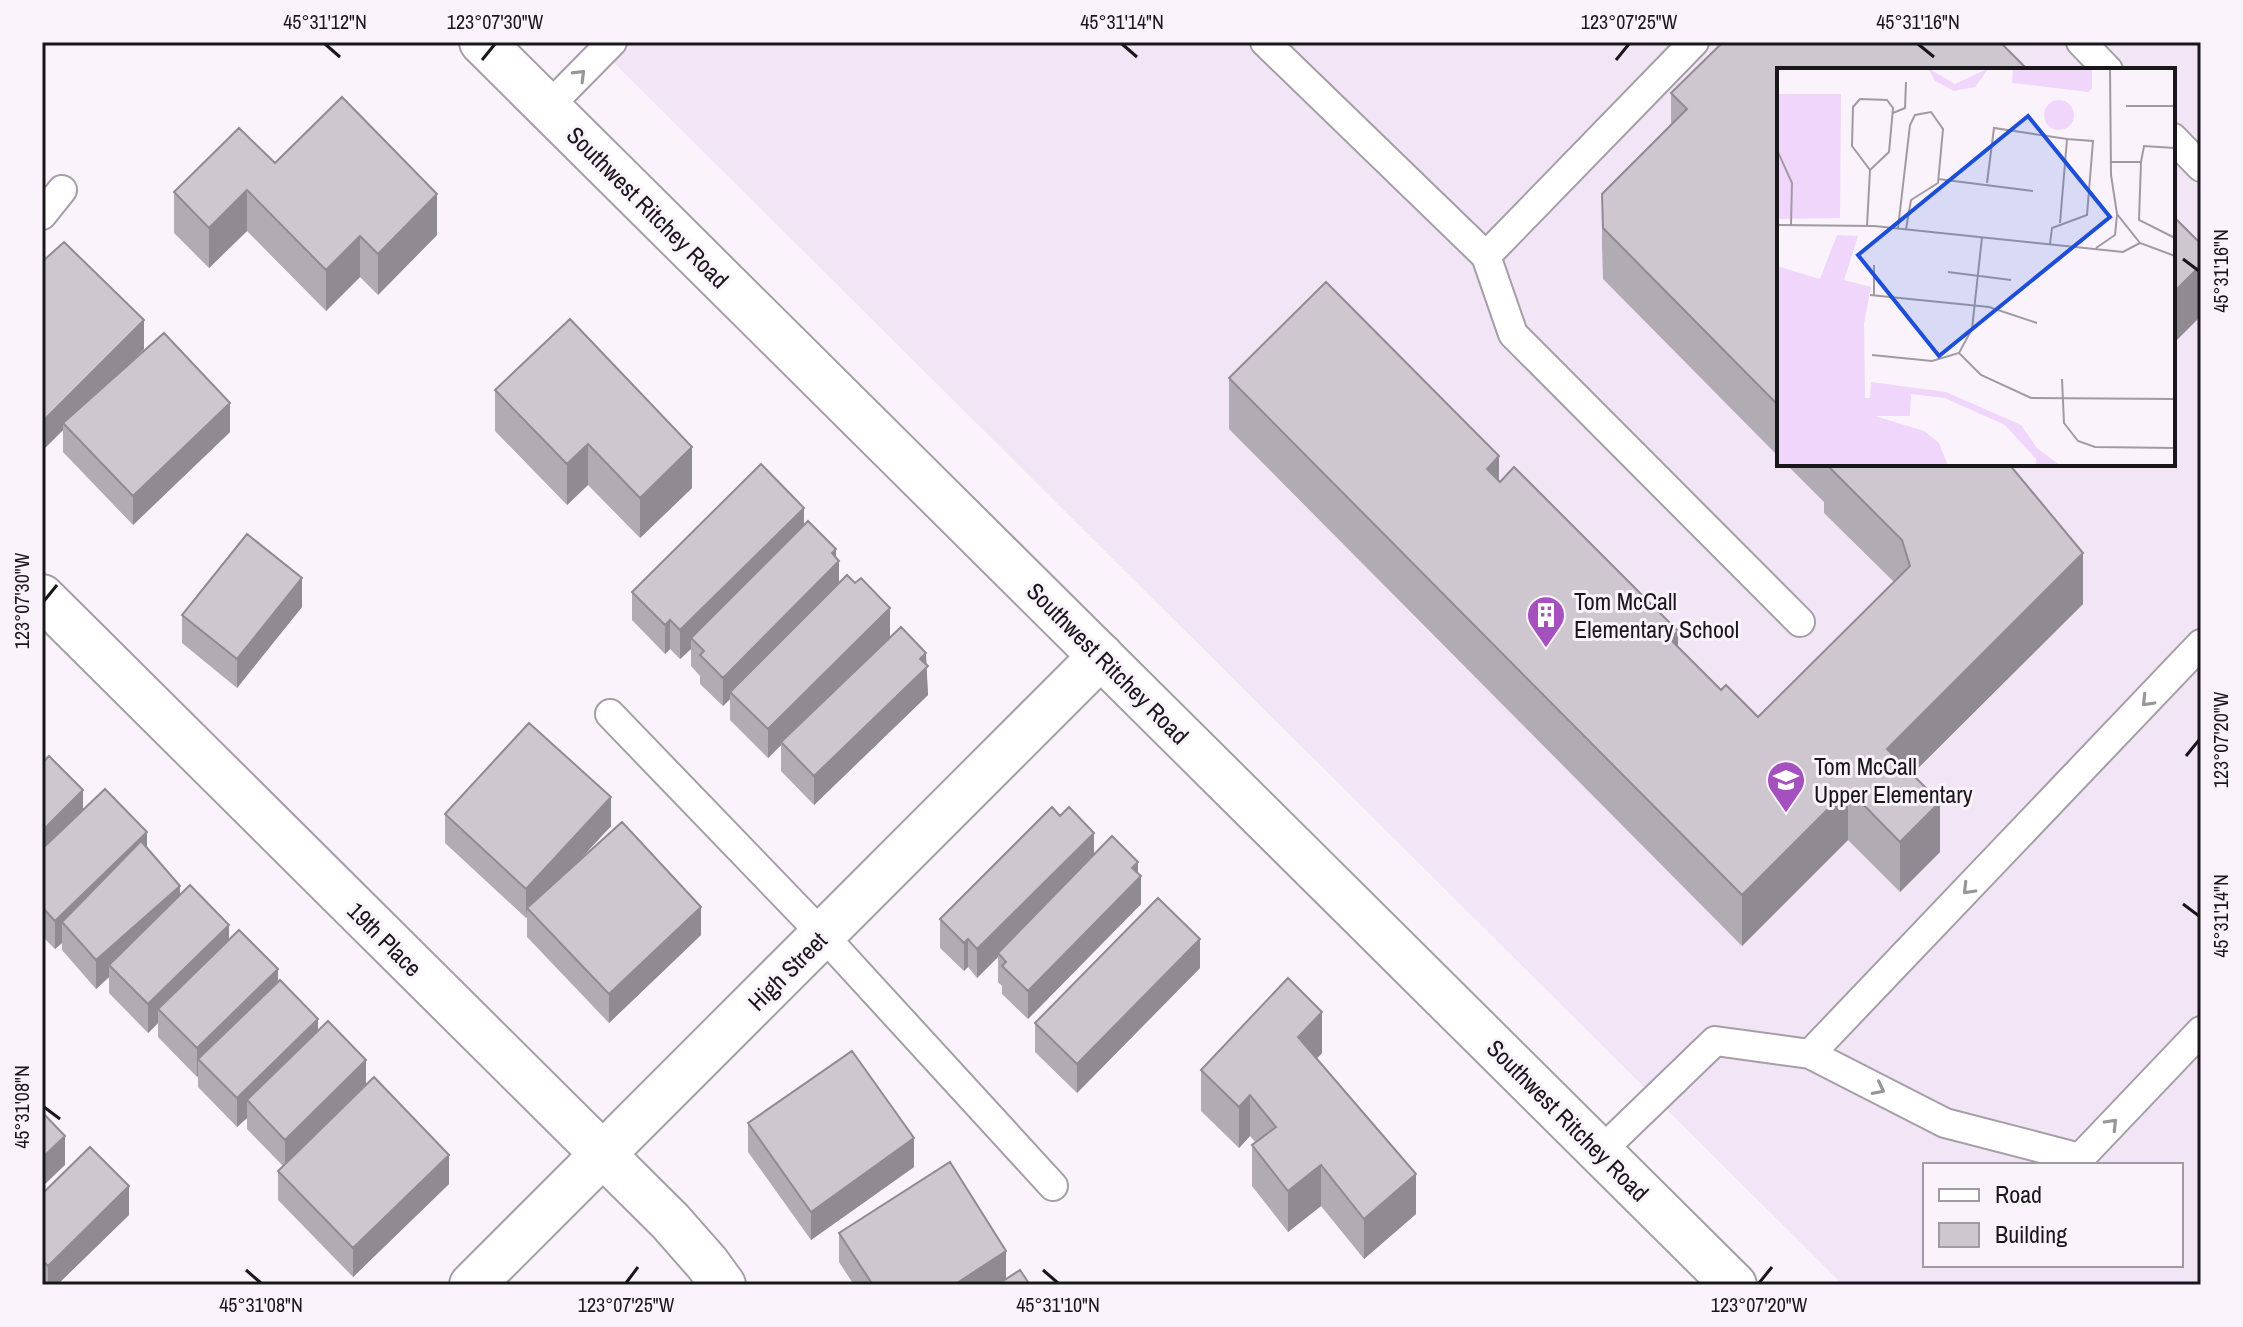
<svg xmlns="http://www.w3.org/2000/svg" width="2243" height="1327" font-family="'Archivo Narrow',sans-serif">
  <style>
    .built { fill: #f2e6f6; fill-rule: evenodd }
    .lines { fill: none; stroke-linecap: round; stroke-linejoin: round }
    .lane-casing { stroke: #a59ea7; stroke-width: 32 }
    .street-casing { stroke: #a59ea7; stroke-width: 48 }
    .secondary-casing { stroke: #a59ea7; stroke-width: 48 }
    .lane { stroke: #fff; stroke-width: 28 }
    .street { stroke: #fff; stroke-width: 44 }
    .secondary { stroke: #fff; stroke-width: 44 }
    .wall { fill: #b1abb3 }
    .shaded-wall { fill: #908b92 }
    .building { fill: #cec7d0; stroke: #908b92; stroke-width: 2 }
    .oneway { stroke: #989798 }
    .ticks { fill: none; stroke: #19171a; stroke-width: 3 }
    .labels { text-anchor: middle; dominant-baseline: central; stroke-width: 6; stroke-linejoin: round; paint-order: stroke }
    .street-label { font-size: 24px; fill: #19171a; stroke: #faf3fc }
    .poi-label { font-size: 24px; fill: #19171a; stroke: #faf3fc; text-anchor: start }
    .inset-road { fill: none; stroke: #a09ba2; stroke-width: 2 }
    .view { fill: #1d4ed8; fill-opacity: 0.15; stroke: #1d4ed8; stroke-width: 4 }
    .inset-edge { fill: none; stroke: #19171a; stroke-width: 4 }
    .neatline { fill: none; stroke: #19171a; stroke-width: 3 }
    .ticks-label { font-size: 20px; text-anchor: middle; fill: #19171a }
  </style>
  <rect width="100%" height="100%" fill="#faf3fc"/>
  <!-- built -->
  <path class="built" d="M 593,42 L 2201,42 L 2201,1278 L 2197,1285 L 1843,1285 ZM 1779,70 L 2173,70 L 2173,464 L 1779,464 ZM 1925,1165 L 2181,1165 L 2181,1265 L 1925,1265 Z"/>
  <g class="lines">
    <defs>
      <path id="lane" d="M 1265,42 L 1486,256 L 1513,334 L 1800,622
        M 2081,42 L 2108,70
        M 548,107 L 612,42
        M 2173,138 L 2201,167
        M 42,215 L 62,190
        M 1486,256 L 1694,42
        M 610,714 L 823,935 L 1053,1186
        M 1810,1054 L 2201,644
        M 1600,1152 L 1715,1041 L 1810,1054 L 1945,1123 L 2080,1158 L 2201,1031"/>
      <path id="street" d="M 42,597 L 670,1221 L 707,1263 L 723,1285
        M 472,1285 L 1101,656"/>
      <path id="secondary" d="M 482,42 L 1734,1285"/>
    </defs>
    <!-- lane casing -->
    <use href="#lane" class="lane-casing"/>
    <!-- street casing -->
    <use href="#street" class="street-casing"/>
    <!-- secondary casing -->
    <use href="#secondary" class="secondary-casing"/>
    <!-- lane -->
    <use href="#lane" class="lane"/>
    <!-- street -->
    <use href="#street" class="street"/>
    <!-- secondary -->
    <use href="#secondary" class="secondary"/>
  </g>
  <!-- wall -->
  <path class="wall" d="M 1779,70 L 1779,457 L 1603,279 L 1602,244 L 1602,194 L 1671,125 L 1671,93 Z
    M 275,163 L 437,235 L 378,295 L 360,277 L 326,311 L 247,231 L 209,268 L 174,233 L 174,192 Z
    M 42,262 L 144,349 L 124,368 L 230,432 L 133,525 L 63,452 L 63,430 L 43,450 L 42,449 Z
    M 1229,378 L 1499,481 L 1678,647 L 1721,690 L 1758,717 L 1894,582 L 1824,513 L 1824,502 L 1786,464 L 2016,464 L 2012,468 L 2083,604 L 1912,774 L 1940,852 L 1900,892 L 1848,840 L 1742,946 L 1229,429 Z
    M 495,390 L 692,488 L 640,538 L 588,485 L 567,505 L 495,431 Z
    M 804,525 L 836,557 L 839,583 L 890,636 L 926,665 L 928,695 L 814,805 L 781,771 L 781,745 L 768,758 L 730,720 L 730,699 L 723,706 L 700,684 L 700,676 L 691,666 L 691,649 L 680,659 L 670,649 L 665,654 L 632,620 L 632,592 Z
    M 302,607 L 237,688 L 182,643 L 182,615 Z
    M 42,763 L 83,810 L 147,847 L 180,896 L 229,940 L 278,982 L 318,1031 L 366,1084 L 449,1184 L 353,1277 L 278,1200 L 278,1171 L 283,1166 L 247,1129 L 247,1118 L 237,1127 L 198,1087 L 198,1076 L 197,1077 L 158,1037 L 158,1023 L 148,1033 L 109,993 L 109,977 L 96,989 L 62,950 L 62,943 L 55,949 L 42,936 Z
    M 445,814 L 611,826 L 574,866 L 701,935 L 609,1023 L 527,937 L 527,917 L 526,918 L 445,843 Z
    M 1094,855 L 1138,873 L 1141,904 L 1028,1019 L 1002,994 L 1002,986 L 998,982 L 998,957 L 977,978 L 968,967 L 964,971 L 940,948 L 940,919 Z
    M 1200,968 L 1077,1093 L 1035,1052 L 1035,1023 Z
    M 1322,1053 L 1316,1059 L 1416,1214 L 1364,1259 L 1321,1206 L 1288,1232 L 1252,1186 L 1252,1145 L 1256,1143 L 1250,1136 L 1239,1148 L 1201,1111 L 1201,1070 Z
    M 748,1123 L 914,1167 L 811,1240 L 748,1152 Z
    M 42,1194 L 129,1215 L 57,1285 L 42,1285 Z
    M 839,1233 L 1006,1279 L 1030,1285 L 854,1285 L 839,1262 Z"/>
  <!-- shaded-wall -->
  <path class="shaded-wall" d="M 247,190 L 247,231 L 209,268 L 209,228 Z
    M 437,194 L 437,235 L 378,295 L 378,254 Z
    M 360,236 L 360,277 L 326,311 L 326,270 Z
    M 2201,265 L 2201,316 L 2173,344 L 2173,293 Z
    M 144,320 L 144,349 L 66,427 L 63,423 L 63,430 L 43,450 L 43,421 Z
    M 230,403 L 230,432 L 133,525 L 133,496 Z
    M 588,444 L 588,485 L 567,505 L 567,464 Z
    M 692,447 L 692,488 L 640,538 L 640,498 Z
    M 1499,456 L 1499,507 L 1487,469 Z
    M 804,508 L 804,536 L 691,638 L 691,649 L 680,659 L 680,630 Z
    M 836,549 L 836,565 L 839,561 L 839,590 L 730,692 L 730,699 L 723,706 L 723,678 Z
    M 2083,553 L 2083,604 L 1887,799 L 1887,749 Z
    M 302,578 L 302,607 L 237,688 L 237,659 Z
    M 890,608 L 890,637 L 781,742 L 781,745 L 768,758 L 768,729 Z
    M 670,620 L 670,649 L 665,654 L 665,625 Z
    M 1678,631 L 1678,682 L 1670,639 Z
    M 926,653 L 928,695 L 814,805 L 814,776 Z
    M 1848,789 L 1848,840 L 1742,946 L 1742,895 Z
    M 83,790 L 83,819 L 42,860 L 42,831 Z
    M 611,797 L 611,826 L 531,912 L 527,908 L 526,918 L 526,889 Z
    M 1940,802 L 1940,852 L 1900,892 L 1900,842 Z
    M 147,832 L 147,861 L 62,922 L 62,943 L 55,949 L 55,921 Z
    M 1094,833 L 1094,862 L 998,953 L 998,957 L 977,978 L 977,949 Z
    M 1138,862 L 1138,878 L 1141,876 L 1141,904 L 1028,1019 L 1028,991 L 1132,868 Z
    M 180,886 L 180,915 L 109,965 L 109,977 L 96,989 L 96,960 Z
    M 701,907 L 701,935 L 609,1023 L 609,994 Z
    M 229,925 L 229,953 L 158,1009 L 158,1023 L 148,1033 L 148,1004 Z
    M 968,939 L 968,967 L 964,971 L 964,943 Z
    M 1200,939 L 1200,968 L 1077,1093 L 1077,1064 Z
    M 278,969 L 278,998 L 198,1059 L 198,1076 L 197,1077 L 197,1048 Z
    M 1322,1012 L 1322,1053 L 1298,1078 L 1298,1037 Z
    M 318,1019 L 318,1048 L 247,1100 L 247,1118 L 237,1127 L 237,1098 Z
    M 366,1060 L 366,1089 L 285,1168 L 285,1140 Z
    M 1250,1095 L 1250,1136 L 1239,1148 L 1239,1107 Z
    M 65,1136 L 65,1165 L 42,1187 L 42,1158 Z
    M 914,1138 L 914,1167 L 811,1240 L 811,1212 Z
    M 449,1155 L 449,1184 L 353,1277 L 353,1248 Z
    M 1321,1165 L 1321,1206 L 1288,1232 L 1288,1191 Z
    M 1416,1174 L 1416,1214 L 1364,1259 L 1364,1219 Z
    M 129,1186 L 129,1215 L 57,1285 L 48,1285 L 48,1266 Z
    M 1006,1251 L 1006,1280 L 998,1285 L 954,1285 Z"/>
  <!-- building -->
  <path class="building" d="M 1723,42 L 2000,42 L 2028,70 L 1779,70 L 1779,406 L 1603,228 L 1602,194 L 1687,109 L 1671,93 Z
    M 342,97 L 437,194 L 378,254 L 360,236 L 326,270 L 247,190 L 209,228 L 174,192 L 239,128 L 275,163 Z
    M 2173,216 L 2201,244 L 2201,265 L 2173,293 Z
    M 64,242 L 144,320 L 43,421 L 42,420 L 42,262 Z
    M 1326,282 L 1499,456 L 1487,469 L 1500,482 L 1514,467 L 1678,631 L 1670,639 L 1721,690 L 1726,685 L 1758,717 L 1910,566 L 1902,540 L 1826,464 L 2009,464 L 2083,553 L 1887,749 L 1940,802 L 1900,842 L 1848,789 L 1742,895 L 1229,378 Z
    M 570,319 L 692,447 L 640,498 L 588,444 L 567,464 L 495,390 Z
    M 164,333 L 230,403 L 133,496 L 63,423 Z
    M 761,464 L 804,508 L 680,630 L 670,620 L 665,625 L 632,592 Z
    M 808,521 L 836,549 L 832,553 L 839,561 L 723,678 L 700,655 L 704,651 L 691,638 Z
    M 247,534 L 302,578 L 237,659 L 182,615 Z
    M 847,575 L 855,583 L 861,578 L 890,608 L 768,729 L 730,692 Z
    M 901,627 L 926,653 L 920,659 L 928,666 L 814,776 L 781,742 Z
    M 529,723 L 611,797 L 526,889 L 445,814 Z
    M 49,756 L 83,790 L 42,831 L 42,763 Z
    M 105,789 L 147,832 L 55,921 L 42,907 L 42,849 Z
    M 1052,807 L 1060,816 L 1069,807 L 1094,833 L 977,949 L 968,939 L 964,943 L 940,919 Z
    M 622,822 L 701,907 L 609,994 L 527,908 Z
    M 1112,836 L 1138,862 L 1132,868 L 1141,876 L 1028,991 L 1002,966 L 1006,962 L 998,953 Z
    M 141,841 L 180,886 L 96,960 L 62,922 Z
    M 190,885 L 229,925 L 148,1004 L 109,965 Z
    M 1158,898 L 1200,939 L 1077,1064 L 1035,1023 Z
    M 239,930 L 278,969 L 197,1048 L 158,1009 Z
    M 1288,978 L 1322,1012 L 1298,1037 L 1416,1174 L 1364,1219 L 1321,1165 L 1288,1191 L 1252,1145 L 1276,1127 L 1250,1095 L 1239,1107 L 1201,1070 Z
    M 280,980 L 318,1019 L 237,1098 L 198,1059 Z
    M 328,1021 L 366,1060 L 285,1140 L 247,1100 Z
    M 852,1051 L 914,1138 L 811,1212 L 748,1123 Z
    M 374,1077 L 449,1155 L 353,1248 L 278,1171 Z
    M 42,1112 L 65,1136 L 42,1158 Z
    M 90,1147 L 129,1186 L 48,1266 L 42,1260 L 42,1194 Z
    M 950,1162 L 1006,1251 L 954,1285 L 873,1285 L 839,1233 Z
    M 1020,1270 L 1030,1285 L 997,1285 Z"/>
  <!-- one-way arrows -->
  <defs><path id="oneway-chevron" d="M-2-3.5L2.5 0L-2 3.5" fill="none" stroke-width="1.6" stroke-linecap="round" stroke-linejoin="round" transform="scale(2)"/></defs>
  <g class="oneway">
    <use href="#oneway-chevron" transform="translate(580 75) rotate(-45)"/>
    <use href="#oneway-chevron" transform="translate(2147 701) rotate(134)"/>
    <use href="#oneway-chevron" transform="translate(1968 889) rotate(134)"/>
    <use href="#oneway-chevron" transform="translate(1879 1089) rotate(27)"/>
    <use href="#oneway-chevron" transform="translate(2112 1124) rotate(-46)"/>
  </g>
  <!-- ticks -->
  <path class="ticks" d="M 325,44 L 340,57M 1122,44 L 1137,57M 1918,44 L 1934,57M 482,60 L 495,44M 1616,60 L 1629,44M 2183,259 L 2199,271M 44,601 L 57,585M 2186,756 L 2199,740M 2183,904 L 2199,916M 44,1107 L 60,1119M 246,1270 L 261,1283M 1043,1270 L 1058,1283M 626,1283 L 638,1267M 1759,1283 L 1772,1267"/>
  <!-- icons -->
  <defs>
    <symbol id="building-pin" viewBox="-11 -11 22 30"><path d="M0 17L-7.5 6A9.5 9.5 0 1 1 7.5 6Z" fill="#a450be" stroke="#faf3fc"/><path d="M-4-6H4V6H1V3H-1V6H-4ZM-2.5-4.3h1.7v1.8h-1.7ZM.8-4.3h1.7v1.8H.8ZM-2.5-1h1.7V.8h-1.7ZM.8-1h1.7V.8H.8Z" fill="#fff"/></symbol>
    <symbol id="school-pin" viewBox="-11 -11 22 30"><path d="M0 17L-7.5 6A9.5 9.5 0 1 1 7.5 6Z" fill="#a450be" stroke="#faf3fc"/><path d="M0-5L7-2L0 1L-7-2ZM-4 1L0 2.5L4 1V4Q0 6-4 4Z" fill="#fff"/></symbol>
  </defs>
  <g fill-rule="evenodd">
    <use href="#building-pin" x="1524" y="593" width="44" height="60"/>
    <use href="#school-pin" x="1764" y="758" width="44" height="60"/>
  </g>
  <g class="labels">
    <!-- street labels -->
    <g class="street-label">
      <text transform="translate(648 207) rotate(45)">Southwest Ritchey Road</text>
      <text transform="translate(1108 663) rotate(45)">Southwest Ritchey Road</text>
      <text transform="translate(385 939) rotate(45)">19th Place</text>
      <text transform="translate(787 971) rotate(-45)">High Street</text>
      <text transform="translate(1568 1120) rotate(45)">Southwest Ritchey Road</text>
    </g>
    <!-- poi labels -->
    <g class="poi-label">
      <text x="1574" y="601">Tom McCall<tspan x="1574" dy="28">Elementary School</tspan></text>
      <text x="1814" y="766">Tom McCall<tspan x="1814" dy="28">Upper Elementary</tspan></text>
    </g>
  </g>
  <!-- overview -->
  <g transform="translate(1777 68)">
    <rect width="398" height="398" fill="#faf3fc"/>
    <path d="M 151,0 L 178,16 L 212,0 L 198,19 L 177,23 L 158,13 ZM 236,0 L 315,0 L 315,20 L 311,24 L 235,15 ZM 0,26 L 64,26 L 63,150 L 0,151 ZM267 47a15 15 0 1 1 30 0a15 15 0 1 1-30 0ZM 60,167 L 81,168 L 67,212 L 94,219 L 87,255 L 88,330 L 93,330 L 94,314 L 169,324 L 244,357 L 260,380 L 284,398 L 259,398 L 259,391 L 228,357 L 168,330 L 134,326 L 133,348 L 98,348 L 147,363 L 162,375 L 171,398 L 0,398 L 0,198 L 43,211 Z" fill="#f0d6fa"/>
    <path class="inset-road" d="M 333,0 L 334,107 L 340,146 L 363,175 L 398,188M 349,38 L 398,38M 116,45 L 128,40 L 129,14M 0,82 L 15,115 L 14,157M 333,94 L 364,94 L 362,152 L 398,170M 364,94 L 367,78 L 398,80M 161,111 L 256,123M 210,115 L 217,60 L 290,71M 0,157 L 97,158 L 346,184 L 363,175M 90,158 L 93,102 L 112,84 L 116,40 L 110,32 L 83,31 L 76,39 L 75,78 L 93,102M 121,160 L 133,57 L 138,47 L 154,44 L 166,61 L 161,115 L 134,132 L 129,161M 273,176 L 275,160 L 310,147 L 316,73 L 290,71 L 283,155M 319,180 L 338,167 L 340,147M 171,204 L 234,212M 93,227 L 212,239 L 260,255M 97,227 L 97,197M 182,285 L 204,307 L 254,330 L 398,331M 95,287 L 155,293 L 182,285 L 195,261 L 205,169M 285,311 L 287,355 L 301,373 L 318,379 L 398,380"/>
    <path class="view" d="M 251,48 L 333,149 L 162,288 L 81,187 Z"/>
    <rect width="398" height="398" class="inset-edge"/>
  </g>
  <!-- border -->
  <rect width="2243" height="1327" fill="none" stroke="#faf3fc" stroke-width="88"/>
  <!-- legend -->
  <rect x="1923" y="1163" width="260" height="104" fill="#faf3fc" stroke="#a09ba2" stroke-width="2"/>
  <rect x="1939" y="1189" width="40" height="12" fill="#ffffff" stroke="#a09ba2" stroke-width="2"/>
  <text x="1995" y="1203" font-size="24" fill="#19171a">Road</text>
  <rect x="1939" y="1223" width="40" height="24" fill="#cec7d0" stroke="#a09ba2" stroke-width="2"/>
  <text x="1995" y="1243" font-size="24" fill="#19171a">Building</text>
  <rect x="44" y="44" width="2155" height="1239" class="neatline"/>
  <g class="ticks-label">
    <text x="325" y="29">45°31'12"N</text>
    <text x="495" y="29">123°07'30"W</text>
    <text x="1122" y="29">45°31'14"N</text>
    <text x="1629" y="29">123°07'25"W</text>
    <text x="1918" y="29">45°31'16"N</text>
    <text transform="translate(2221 271) rotate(-90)" y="7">45°31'16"N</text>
    <text transform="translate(22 601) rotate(-90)" y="7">123°07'30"W</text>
    <text transform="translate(2221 740) rotate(-90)" y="7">123°07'20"W</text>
    <text transform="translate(2221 916) rotate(-90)" y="7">45°31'14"N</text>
    <text transform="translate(22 1107) rotate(-90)" y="7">45°31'08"N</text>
    <text x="261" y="1312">45°31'08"N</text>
    <text x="626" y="1312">123°07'25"W</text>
    <text x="1058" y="1312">45°31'10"N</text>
    <text x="1759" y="1312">123°07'20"W</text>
  </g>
</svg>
